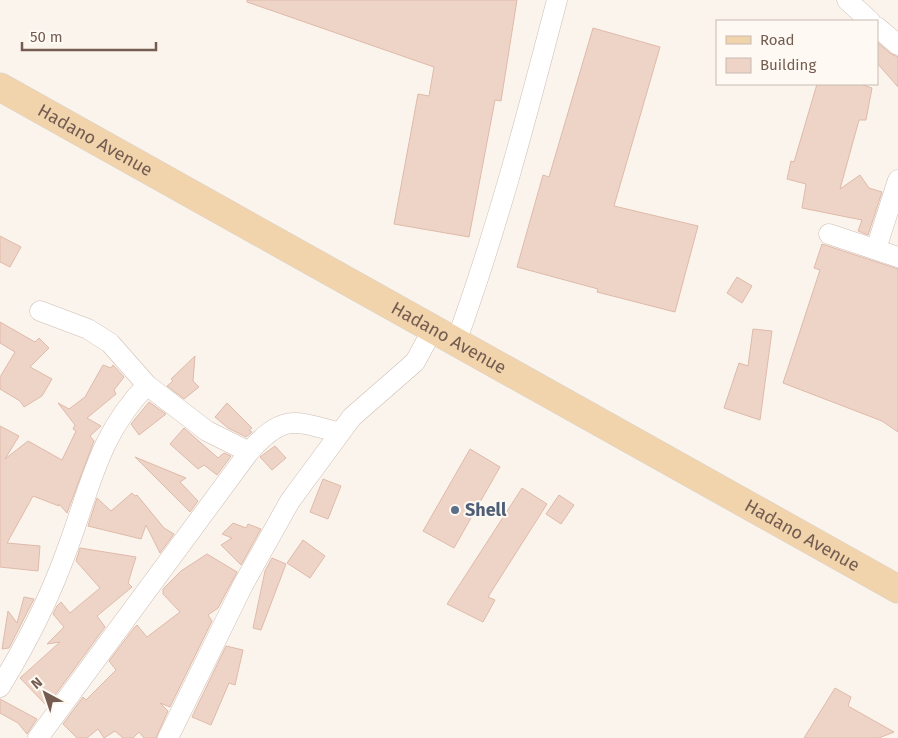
<svg xmlns="http://www.w3.org/2000/svg" width="898" height="738" font-family="'Fira Sans',sans-serif">
  <style>
    .building { fill: #eed4c7; stroke: #dfbaa9 }
    .lines { fill: none; stroke-linecap: round; stroke-linejoin: round }
    .minor-casing { stroke: #cdbdb3; stroke-width: 21 }
    .primary-casing { stroke: #d8d1ce; stroke-width: 29 }
    .minor { stroke: #fff; stroke-width: 20 }
    .primary { stroke: #f2d4ac; stroke-width: 28 }
    .service-dot { fill: #5c6f8a; stroke: #fef9f3; stroke-width: 2 }
    .labels { text-anchor: middle; dominant-baseline: central; stroke-width: 4; stroke-linejoin: round; paint-order: stroke }
    .street-label { font-size: 18px; fill: #745c51; stroke: #fef9f3 }
    .service-label { font-size: 18px; font-weight: bold; fill: #4e5e75; stroke: #fef9f3; text-anchor: start }
  </style>
  <rect width="100%" height="100%" fill="#fbf4ec"/>
  <!-- building -->
  <path class="building" d="M 247,0 L 517,0 L 501,101 L 495,100 L 469,237 L 394,224 L 418,94 L 429,96 L 434,67 L 247,2 Z
    M 593,28 L 660,47 L 614,206 L 698,226 L 675,312 L 597,292 L 598,289 L 517,267 L 543,175 L 549,177 Z
    M 877,42 L 891,54 L 898,57 L 898,87 L 877,63 Z
    M 817,84 L 860,84 L 872,88 L 866,120 L 859,120 L 840,189 L 860,175 L 869,188 L 882,192 L 868,235 L 858,231 L 862,220 L 802,208 L 806,184 L 787,179 L 791,161 L 794,162 Z
    M 0,236 L 21,247 L 10,267 L 0,262 Z
    M 822,244 L 898,269 L 898,432 L 882,421 L 783,383 L 820,270 L 814,268 Z
    M 737,277 L 752,286 L 742,303 L 727,293 Z
    M 0,322 L 35,342 L 39,338 L 49,348 L 30,367 L 52,379 L 42,396 L 24,407 L 20,401 L 0,389 L 0,377 L 15,352 L 0,343 Z
    M 753,329 L 772,331 L 760,420 L 724,408 L 739,363 L 748,366 Z
    M 195,356 L 193,381 L 199,387 L 184,399 L 167,386 L 173,381 L 171,379 Z
    M 103,365 L 111,368 L 113,365 L 124,377 L 114,390 L 116,394 L 87,418 L 101,426 L 90,436 L 94,441 L 67,513 L 59,504 L 59,506 L 33,496 L 7,543 L 40,546 L 38,571 L 0,567 L 0,426 L 19,436 L 5,459 L 28,441 L 62,460 L 76,431 L 73,429 L 75,425 L 58,403 L 69,409 L 85,397 Z
    M 149,402 L 166,414 L 139,435 L 131,424 Z
    M 227,403 L 252,428 L 249,430 L 252,432 L 246,437 L 228,428 L 215,417 Z
    M 184,428 L 218,458 L 224,453 L 231,456 L 217,475 L 204,465 L 198,469 L 170,444 Z
    M 275,446 L 286,458 L 272,470 L 260,457 Z
    M 470,449 L 500,467 L 454,548 L 423,531 Z
    M 135,457 L 186,478 L 180,482 L 198,501 L 190,512 Z
    M 323,479 L 341,486 L 328,519 L 310,512 Z
    M 522,488 L 547,504 L 488,597 L 495,600 L 483,622 L 447,604 Z
    M 132,493 L 135,496 L 137,495 L 164,528 L 174,534 L 160,553 L 146,525 L 141,539 L 88,526 L 97,498 L 111,511 Z
    M 559,495 L 574,505 L 561,524 L 546,514 Z
    M 233,523 L 246,528 L 248,524 L 261,529 L 241,565 L 221,545 L 232,538 L 222,534 Z
    M 303,540 L 325,556 L 310,578 L 287,563 Z
    M 80,548 L 136,557 L 128,583 L 132,587 L 97,616 L 105,627 L 47,706 L 20,678 L 60,642 L 47,644 L 64,627 L 53,614 L 57,606 L 61,602 L 70,613 L 100,588 L 76,561 Z
    M 207,554 L 237,572 L 218,608 L 208,615 L 212,621 L 170,707 L 160,703 L 168,711 L 156,738 L 144,738 L 139,732 L 133,738 L 123,738 L 115,731 L 104,738 L 98,729 L 87,738 L 77,738 L 63,724 L 83,697 L 86,700 L 116,670 L 109,661 L 134,628 L 137,625 L 147,637 L 180,612 L 163,594 L 163,589 L 181,571 Z
    M 272,558 L 286,564 L 261,630 L 253,628 L 265,571 Z
    M 24,597 L 34,599 L 9,648 L 2,649 L 8,611 L 17,623 Z
    M 226,646 L 243,650 L 235,685 L 229,683 L 211,725 L 192,717 Z
    M 835,688 L 851,697 L 848,706 L 894,732 L 879,738 L 804,738 Z
    M 0,699 L 37,719 L 27,734 L 18,723 L 0,713 Z"/>
  <g class="lines">
    <defs>
      <path id="minor" d="M 847,0 L 870,21
        M 877,27 L 898,45
        M 829,234 L 898,257
        M 876,249 L 898,180
        M 40,311 L 88,329 L 110,343 L 147,385 L 207,431 L 249,452
        M 456,342 C 497,230 527,115 557,0
        M 0,687 C 27,643 51,595 68,547 C 91,485 99,434 147,385
        M 38,738 L 249,452 C 283,414 293,420 340,433
        M 168,738 L 243,585 L 290,501 L 352,417 L 415,362 L 433,329"/>
      <g id="primary">
        <path id="s1" d="M 0,87 L 898,589"/>
      </g>
    </defs>
    <!-- minor casing -->
    <use href="#minor" class="minor-casing"/>
    <!-- primary casing -->
    <use href="#primary" class="primary-casing"/>
    <!-- minor -->
    <use href="#minor" class="minor"/>
    <!-- primary -->
    <use href="#primary" class="primary"/>
  </g>
  <!-- markers -->
  <circle class="service-dot" cx="455" cy="510" r="5"/>
  <g class="labels">
    <!-- street labels -->
    <g class="street-label">
      <text stroke="none"><textPath href="#s1" startOffset="109">Hadano Avenue</textPath></text>
      <text stroke="none"><textPath href="#s1" startOffset="514">Hadano Avenue</textPath></text>
      <text stroke="none"><textPath href="#s1" startOffset="919">Hadano Avenue</textPath></text>
    </g>
    <!-- service labels -->
    <g class="service-label">
      <text x="465" y="510">Shell</text>
    </g>
  </g>
  <!-- legend -->
  <rect x="716" y="20" width="162" height="65" fill="#fef9f3" stroke="#c7bab2"/>
  <rect x="726" y="36" width="25" height="8" fill="#f2d4ac" stroke="#c7bab2"/>
  <text x="760" y="45" font-size="15" fill="#745c51">Road</text>
  <rect x="726" y="58" width="25" height="15" fill="#eed4c7" stroke="#c7bab2"/>
  <text x="760" y="70" font-size="15" fill="#745c51">Building</text>
  <!-- north arrow -->
  <g transform="translate(45 693) rotate(320)" stroke="#fef9f3" stroke-width="4" paint-order="stroke">
  <path d="M0-4L9 19L0 12L-9 19Z" fill="#745c51"/>
  <text y="-8" font-size="14" font-weight="bold" text-anchor="middle" fill="#745c51">N</text>
  </g>
  <!-- scale -->
  <path d="M22 42v8h134v-8" fill="none" stroke="#745c51" stroke-width="2.5"/>
  <text x="30" y="42" font-size="15" fill="#745c51" stroke="#fef9f3" stroke-width="4" paint-order="stroke">50 m</text>
</svg>
